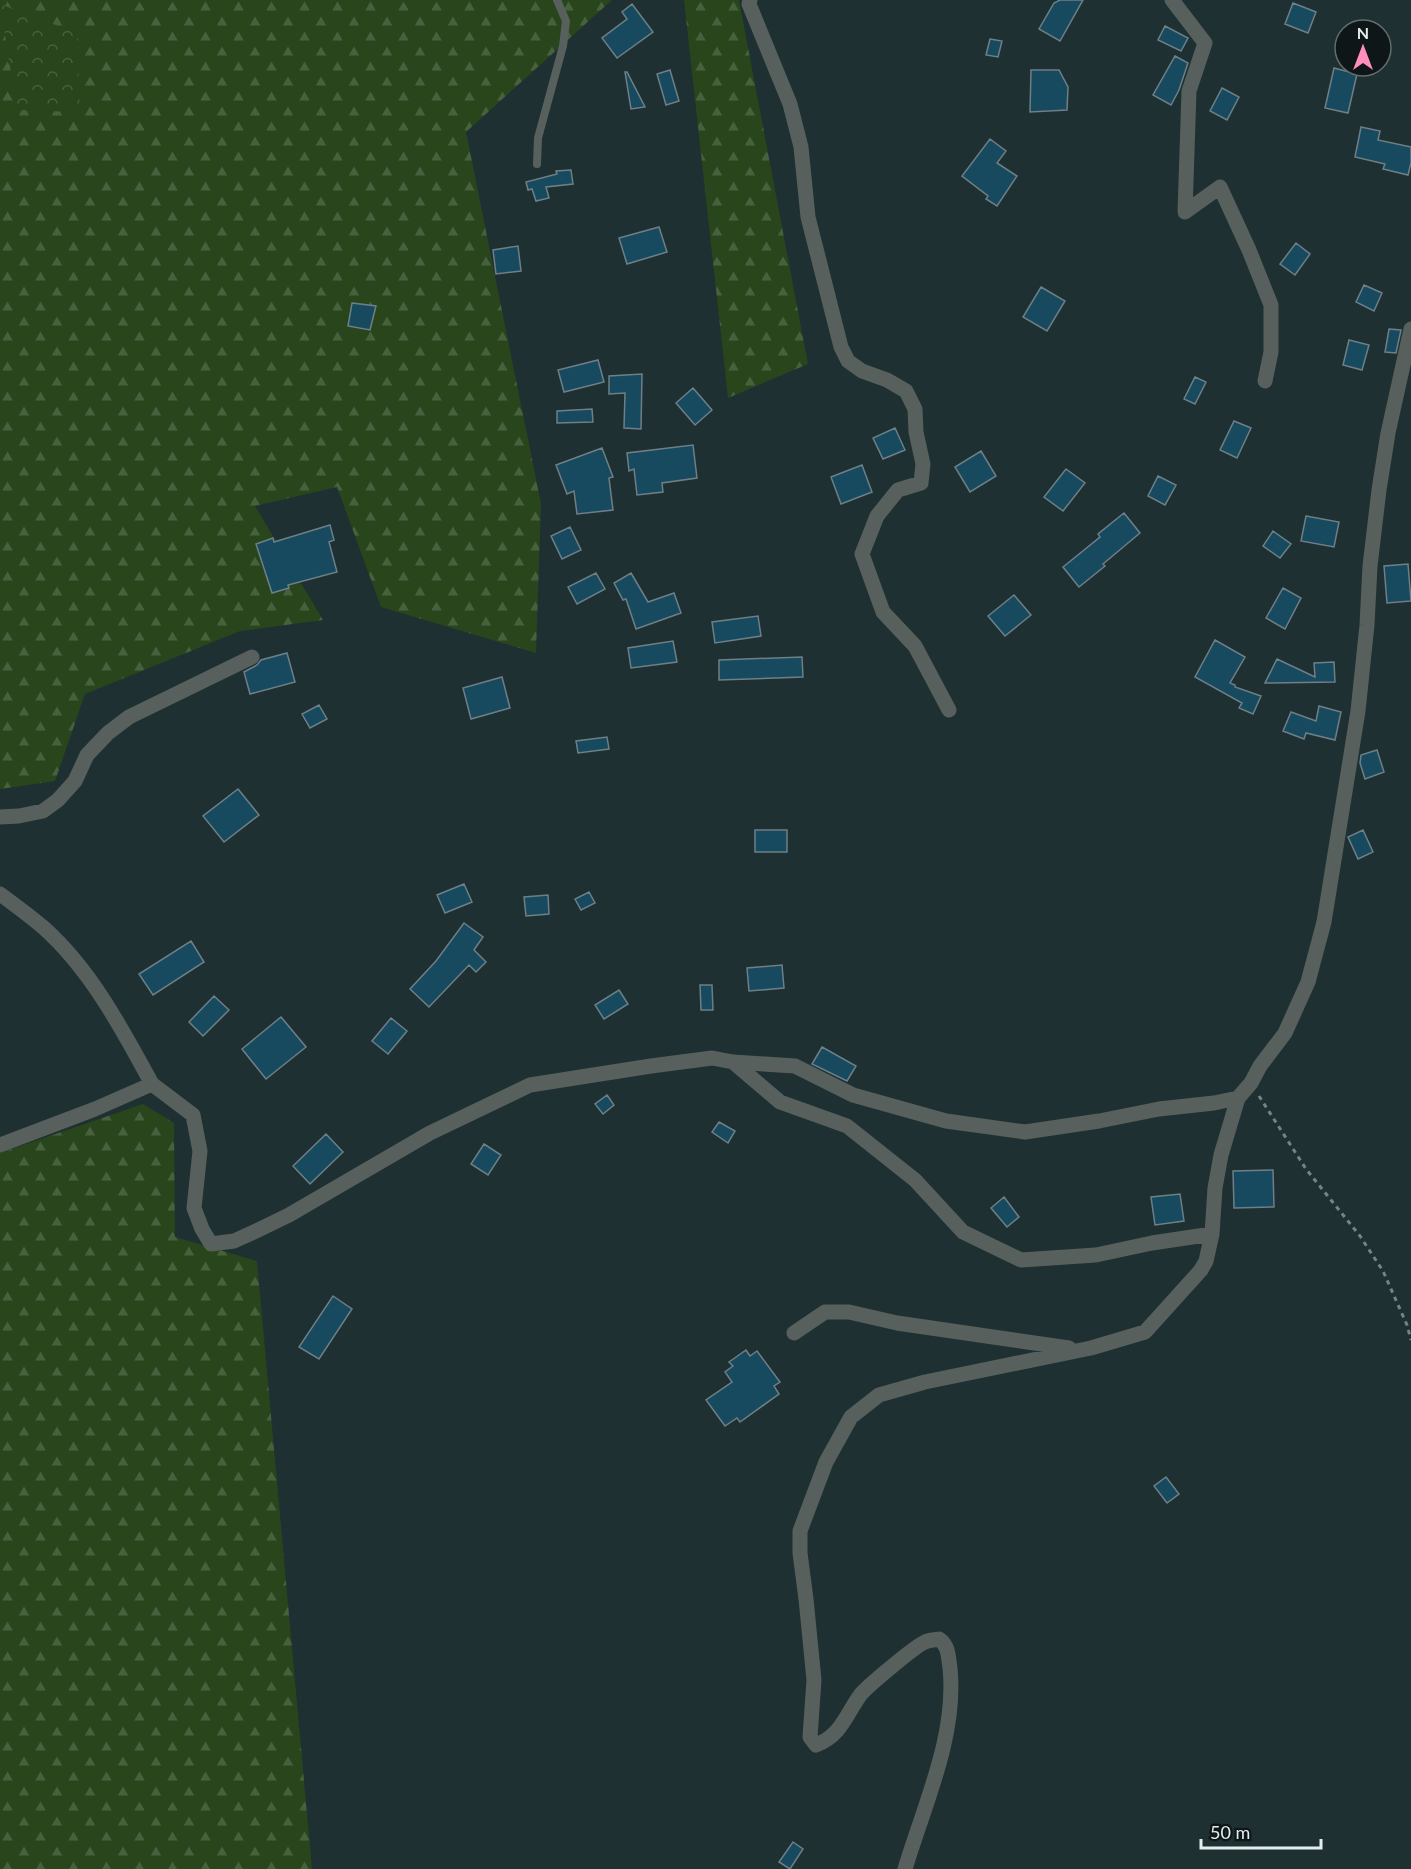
<svg xmlns="http://www.w3.org/2000/svg" width="1411" height="1869" font-family="Lato,sans-serif">
  <style>
    .forest { fill: url(#forest-firs) }
    .park { fill: url(#park-crowns) }
    .building { fill: #184a5f; stroke: #6e7f87; stroke-width: 1.5 }
    .lines { fill: none; stroke-linecap: round; stroke-linejoin: round }
    .path { stroke: #748384; stroke-width: 3; stroke-dasharray: 4.5 4.5; stroke-linecap: butt }
    .lane { stroke: #58605d; stroke-width: 8 }
    .street { stroke: #58605d; stroke-width: 15 }
  </style>
  <defs>
    <pattern id="forest-firs" width="22" height="20" patternUnits="userSpaceOnUse" patternTransform="scale(1.5)"><rect width="22" height="20" fill="#28451c"/><path d="M5 1l3.5 6h-7zM16 11l3.5 6h-7z" fill="#47603d"/></pattern>
    <pattern id="park-crowns" width="20" height="18" patternUnits="userSpaceOnUse" patternTransform="scale(1.5)"><rect width="20" height="18" fill="#28451c"/><path d="M2 6a3 3 0 1 1 6 0M12 15a3 3 0 1 1 6 0" fill="none" stroke="#47603d"/></pattern>
  </defs>
  <rect width="100%" height="100%" fill="#1e3031"/>
  <!-- forest -->
  <path class="forest" d="M 0,0 L 612,0 L 466,132 L 541,504 L 536,653 L 381,607 L 337,487 L 255,506 L 323,620 L 240,631 L 85,694 L 55,781 L 0,789 Z
    M 684,0 L 739,0 L 808,364 L 728,398 Z
    M 143,1104 L 174,1123 L 175,1237 L 257,1261 L 312,1869 L 0,1869 L 0,1153 Z"/>
  <!-- park -->
  <path class="park" d="M 0,4 L 77,33 L 80,112 L 17,110 Z"/>
  <!-- building -->
  <path class="building" d="M 1060,0 L 1083,0 L 1060,41 L 1039,29 L 1054,3 Z
    M 1293,3 L 1316,12 L 1308,33 L 1285,24 Z
    M 632,4 L 653,32 L 617,58 L 602,38 L 627,19 L 622,12 Z
    M 1165,26 L 1188,38 L 1181,51 L 1158,40 Z
    M 990,39 L 1002,41 L 998,57 L 986,55 Z
    M 1175,56 L 1188,63 L 1179,90 L 1171,105 L 1153,95 Z
    M 1334,68 L 1357,74 L 1348,113 L 1325,108 Z
    M 670,70 L 679,101 L 666,105 L 657,74 Z
    M 1031,70 L 1059,70 L 1068,87 L 1067,110 L 1030,112 Z
    M 625,72 L 627,72 L 645,107 L 631,109 Z
    M 1222,88 L 1239,97 L 1227,120 L 1210,111 Z
    M 1361,127 L 1380,131 L 1378,140 L 1411,147 L 1411,163 L 1408,175 L 1383,169 L 1385,164 L 1355,157 Z
    M 990,139 L 1006,151 L 997,163 L 1017,176 L 997,206 L 986,199 L 988,196 L 962,176 Z
    M 571,170 L 573,184 L 546,187 L 549,198 L 536,201 L 532,189 L 528,190 L 526,182 L 557,174 L 556,171 Z
    M 659,227 L 667,252 L 627,264 L 619,238 Z
    M 1296,243 L 1310,254 L 1295,275 L 1280,264 Z
    M 518,246 L 521,271 L 496,274 L 493,250 Z
    M 1364,285 L 1382,293 L 1374,311 L 1356,302 Z
    M 1041,287 L 1065,301 L 1047,331 L 1023,317 Z
    M 352,303 L 376,306 L 370,330 L 348,326 Z
    M 1389,329 L 1401,330 L 1396,353 L 1385,352 Z
    M 1349,340 L 1369,345 L 1362,370 L 1343,365 Z
    M 598,360 L 604,382 L 564,392 L 558,370 Z
    M 642,374 L 641,429 L 624,428 L 625,393 L 609,394 L 609,376 Z
    M 1195,377 L 1206,382 L 1195,404 L 1184,399 Z
    M 693,388 L 712,410 L 695,425 L 676,403 Z
    M 592,409 L 593,422 L 557,423 L 557,411 Z
    M 1234,421 L 1251,428 L 1237,458 L 1220,450 Z
    M 895,428 L 905,450 L 883,459 L 873,438 Z
    M 693,445 L 697,478 L 662,483 L 663,492 L 637,495 L 634,469 L 629,471 L 627,453 Z
    M 602,448 L 613,477 L 609,478 L 613,510 L 577,514 L 574,491 L 567,494 L 556,465 Z
    M 981,451 L 996,476 L 970,492 L 955,467 Z
    M 862,465 L 872,492 L 841,504 L 831,477 Z
    M 1066,469 L 1085,483 L 1063,511 L 1044,497 Z
    M 1158,476 L 1176,485 L 1165,505 L 1148,496 Z
    M 1124,513 L 1140,533 L 1103,564 L 1105,566 L 1079,587 L 1063,567 L 1100,537 L 1098,534 Z
    M 1306,516 L 1339,522 L 1334,547 L 1301,541 Z
    M 330,525 L 334,540 L 329,542 L 337,572 L 288,585 L 289,588 L 272,593 L 256,544 L 273,538 L 274,542 Z
    M 570,527 L 581,550 L 562,559 L 551,536 Z
    M 1273,531 L 1291,544 L 1280,558 L 1263,546 Z
    M 1408,564 L 1411,601 L 1387,603 L 1384,566 Z
    M 596,573 L 605,589 L 577,604 L 568,587 Z
    M 631,573 L 648,602 L 674,593 L 681,613 L 636,629 L 626,599 L 623,600 L 614,583 Z
    M 1283,588 L 1301,598 L 1285,629 L 1266,618 Z
    M 1014,595 L 1031,615 L 1005,636 L 988,616 Z
    M 758,616 L 761,636 L 715,643 L 712,622 Z
    M 1215,640 L 1245,657 L 1230,683 L 1235,685 L 1235,687 L 1261,696 L 1253,714 L 1239,708 L 1242,703 L 1195,677 Z
    M 673,641 L 677,662 L 631,668 L 628,648 Z
    M 287,653 L 295,682 L 250,694 L 244,672 L 257,665 L 261,660 Z
    M 802,657 L 803,677 L 719,680 L 719,660 Z
    M 1277,659 L 1315,677 L 1314,663 L 1334,662 L 1335,682 L 1265,683 Z
    M 502,677 L 510,708 L 471,719 L 463,688 Z
    M 319,705 L 327,719 L 310,728 L 302,714 Z
    M 1319,706 L 1341,712 L 1335,740 L 1306,733 L 1304,739 L 1283,731 L 1291,712 L 1316,721 Z
    M 607,737 L 609,749 L 578,753 L 576,741 Z
    M 1377,750 L 1384,772 L 1365,779 L 1360,763 L 1361,755 Z
    M 238,789 L 259,815 L 224,842 L 203,816 Z
    M 755,830 L 787,830 L 787,852 L 755,852 Z
    M 1363,830 L 1373,852 L 1358,859 L 1348,837 Z
    M 464,884 L 472,902 L 445,913 L 437,895 Z
    M 589,892 L 595,903 L 581,910 L 575,899 Z
    M 548,895 L 549,914 L 526,916 L 524,897 Z
    M 464,923 L 483,937 L 474,950 L 486,962 L 476,972 L 469,965 L 429,1007 L 410,989 L 436,961 Z
    M 191,941 L 204,962 L 153,995 L 139,974 Z
    M 782,965 L 784,988 L 749,991 L 747,968 Z
    M 700,985 L 712,985 L 713,1010 L 701,1010 Z
    M 619,990 L 628,1004 L 604,1019 L 595,1005 Z
    M 214,996 L 229,1010 L 203,1036 L 189,1022 Z
    M 281,1017 L 306,1047 L 266,1079 L 242,1049 Z
    M 391,1018 L 407,1031 L 388,1054 L 372,1041 Z
    M 822,1047 L 856,1066 L 847,1081 L 812,1064 Z
    M 607,1095 L 614,1105 L 603,1114 L 595,1104 Z
    M 719,1122 L 735,1131 L 728,1143 L 712,1132 Z
    M 326,1134 L 343,1152 L 310,1184 L 293,1166 Z
    M 484,1144 L 501,1155 L 488,1175 L 471,1164 Z
    M 1273,1170 L 1274,1207 L 1234,1208 L 1233,1171 Z
    M 1180,1194 L 1184,1221 L 1155,1225 L 1151,1197 Z
    M 1004,1197 L 1019,1217 L 1007,1227 L 991,1208 Z
    M 333,1296 L 352,1309 L 319,1359 L 299,1347 Z
    M 746,1350 L 750,1356 L 757,1351 L 780,1382 L 774,1386 L 779,1394 L 740,1422 L 737,1418 L 725,1426 L 706,1400 L 732,1382 L 725,1372 L 733,1366 L 729,1362 Z
    M 1166,1477 L 1179,1494 L 1167,1503 L 1154,1486 Z
    M 793,1842 L 803,1849 L 790,1869 L 779,1862 Z"/>
  <g class="lines">
    <!-- path -->
    <path class="path" d="M 1259,1096 L 1306,1169 L 1360,1236 L 1383,1271 L 1407,1325 L 1411,1340"/>
    <!-- lane -->
    <path class="lane" d="M 537,164 L 538,138 L 563,46 L 566,21 L 557,0"/>
    <!-- street -->
    <path class="street" d="M 750,0 L 749,4 L 790,104 L 801,147 L 808,217 L 841,347 L 848,361 L 862,371 L 887,380 L 906,391 L 915,409 L 916,432 L 923,464 L 921,483 L 898,490 L 877,516 L 862,554 L 883,612 L 915,646 L 949,710
      M 1172,0 L 1205,43 L 1189,91 L 1185,212 L 1220,187 L 1249,250 L 1271,305 L 1271,352 L 1265,381
      M 0,817 L 19,816 L 43,811 L 58,800 L 75,781 L 87,755 L 108,733 L 129,717 L 252,657
      M 0,894 C 15,905 30,916 44,928 C 91,970 122,1029 152,1084
      M 733,1062 L 780,1102 L 847,1126 L 915,1180 L 963,1232 L 1021,1260 L 1096,1255 L 1152,1243 L 1212,1234
      M 0,1145 L 95,1109 L 152,1084 L 193,1115 L 200,1151 L 194,1208 L 202,1229 L 211,1244 L 234,1241 L 256,1231 L 289,1215 L 430,1133 L 530,1085 L 651,1066 L 712,1058 L 733,1062 L 795,1066 L 853,1095 L 946,1121 L 1025,1132 L 1099,1121 L 1159,1109 L 1214,1103 L 1238,1098
      M 794,1333 L 825,1312 L 849,1312 L 897,1323 L 1069,1348
      M 905,1869 C 924,1805 957,1736 950,1668 C 948,1656 949,1646 939,1639 C 934,1640 929,1640 925,1642 C 914,1647 869,1685 861,1694 C 846,1714 842,1735 816,1745 L 810,1737 L 814,1680 L 806,1599 L 800,1553 L 800,1531 L 826,1462 L 851,1417 L 879,1395 L 925,1382 L 1091,1348 L 1145,1332 L 1201,1270 L 1206,1261 L 1212,1234 L 1215,1188 L 1221,1155 L 1238,1098 L 1251,1083 L 1260,1066 L 1285,1033 L 1308,982 L 1324,922 L 1358,711 L 1367,625 L 1370,566 L 1379,490 L 1388,433 L 1411,329"/>
  </g>
  <!-- north arrow -->
  <g transform="translate(1363 48)"><circle r="28" fill="#0e1617" stroke="#636d6d" stroke-width="1.5"/>
  <path d="M0-4.5L10 22L0 15L-10 22Z" fill="#fe8ebd"/>
  <text y="-9" font-size="16" font-weight="bold" text-anchor="middle" fill="#e3efef">N</text>
  </g>
  <!-- scale -->
  <path d="M1201 1839v9h120v-9" fill="none" stroke="#e3efef" stroke-width="3"/>
  <text x="1210" y="1839" font-size="18" fill="#e3efef" stroke="#0e1617" stroke-width="4.5" paint-order="stroke">50 m</text>
</svg>
